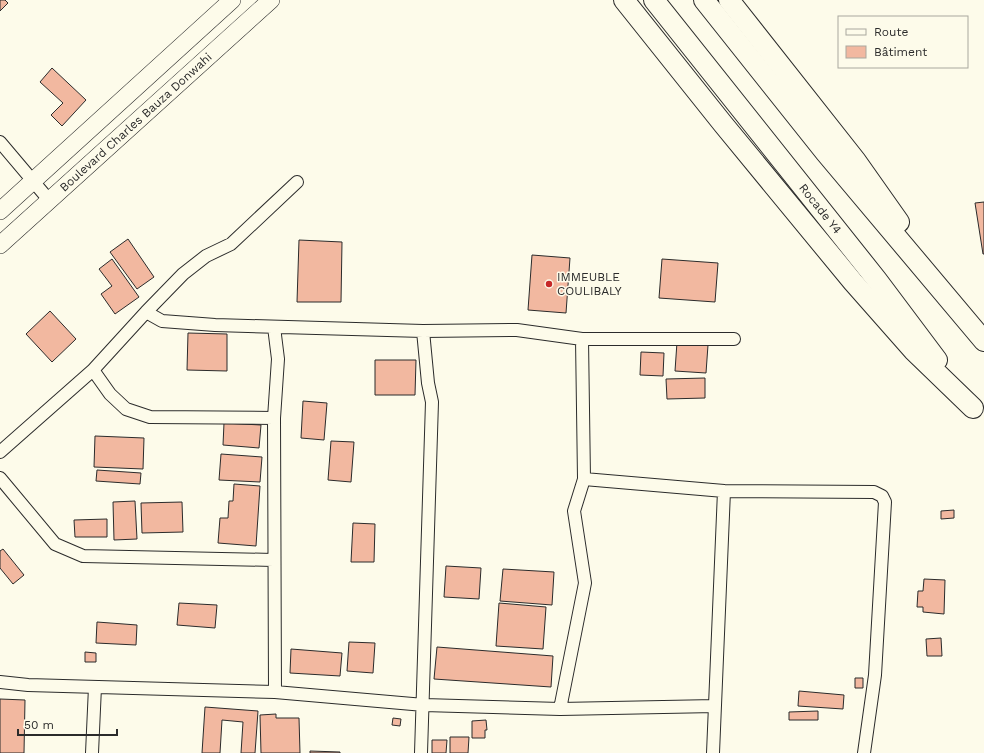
<svg xmlns="http://www.w3.org/2000/svg" width="984" height="753" font-family="'Work Sans',sans-serif">
  <style>
    .building { fill: #f2b8a0; stroke: #2b2b2b }
    .lines { fill: none; stroke-linecap: round; stroke-linejoin: round }
    .minor-casing { stroke: #2b2b2b; stroke-width: 14 }
    .secondary-casing { stroke: #2b2b2b; stroke-width: 18 }
    .trunk-casing { stroke: #2b2b2b; stroke-width: 22 }
    .minor { stroke: #fdfbea; stroke-width: 12 }
    .secondary { stroke: #fdfbea; stroke-width: 17 }
    .trunk { stroke: #fdfbea; stroke-width: 20 }
    .poi-dot { fill: #c62828; stroke: #fdfbea; stroke-width: 1.5 }
    .labels { text-anchor: middle; dominant-baseline: central; stroke-width: 3; stroke-linejoin: round; paint-order: stroke }
    .street-label { font-size: 12px; fill: #2b2b2b; stroke: #fdfbea }
    .poi-label { font-size: 12px; fill: #2b2b2b; stroke: #fdfbea; text-anchor: start }
  </style>
  <rect width="100%" height="100%" fill="#fdfbea"/>
  <!-- building -->
  <path class="building" d="M 0,0 L 5,0 L 8,3 L 0,11 Z
    M 52,68 L 86,100 L 62,126 L 51,115 L 63,103 L 40,82 Z
    M 984,202 L 984,254 L 983,254 L 975,203 Z
    M 128,239 L 154,277 L 137,289 L 110,252 Z
    M 299,240 L 342,242 L 341,302 L 297,302 Z
    M 532,255 L 570,258 L 566,313 L 528,310 Z
    M 112,259 L 139,297 L 115,314 L 101,294 L 112,286 L 99,269 Z
    M 662,259 L 718,263 L 715,302 L 659,298 Z
    M 50,311 L 76,339 L 52,362 L 26,334 Z
    M 188,333 L 227,334 L 227,371 L 187,370 Z
    M 677,342 L 708,345 L 706,373 L 675,371 Z
    M 641,352 L 664,353 L 663,376 L 640,375 Z
    M 375,360 L 416,360 L 415,395 L 375,395 Z
    M 705,378 L 705,398 L 667,399 L 666,379 Z
    M 303,401 L 327,403 L 324,440 L 301,438 Z
    M 224,423 L 261,425 L 259,448 L 223,445 Z
    M 95,436 L 144,438 L 143,469 L 94,467 Z
    M 331,441 L 354,442 L 351,482 L 328,480 Z
    M 221,454 L 262,457 L 260,482 L 219,480 Z
    M 97,470 L 141,473 L 140,484 L 96,481 Z
    M 234,484 L 260,486 L 256,546 L 218,543 L 220,518 L 228,518 L 229,501 L 233,501 Z
    M 135,501 L 137,539 L 114,540 L 113,502 Z
    M 182,502 L 183,532 L 142,533 L 141,503 Z
    M 954,510 L 954,518 L 941,519 L 941,511 Z
    M 107,519 L 107,537 L 75,537 L 74,520 Z
    M 353,523 L 375,524 L 374,562 L 351,562 Z
    M 3,549 L 24,575 L 13,584 L 0,568 L 0,551 Z
    M 446,566 L 481,568 L 479,599 L 444,597 Z
    M 503,569 L 554,572 L 552,605 L 500,601 Z
    M 924,579 L 945,580 L 944,614 L 923,612 L 923,607 L 917,607 L 918,591 L 923,591 Z
    M 179,603 L 217,605 L 215,628 L 177,625 Z
    M 499,603 L 546,607 L 543,649 L 496,646 Z
    M 97,622 L 137,625 L 136,645 L 96,643 Z
    M 941,638 L 942,656 L 927,656 L 926,639 Z
    M 349,642 L 375,643 L 373,673 L 347,671 Z
    M 437,647 L 553,656 L 551,687 L 434,679 Z
    M 291,649 L 342,653 L 340,676 L 290,673 Z
    M 85,652 L 96,653 L 96,662 L 85,662 Z
    M 855,678 L 863,678 L 863,688 L 855,688 Z
    M 799,691 L 844,695 L 843,709 L 798,706 Z
    M 0,699 L 25,700 L 24,753 L 0,753 Z
    M 205,707 L 258,711 L 255,753 L 241,753 L 243,722 L 222,720 L 220,753 L 202,753 Z
    M 818,711 L 818,720 L 789,720 L 789,712 Z
    M 276,714 L 276,718 L 299,718 L 300,753 L 261,753 L 260,715 Z
    M 393,718 L 401,719 L 400,726 L 392,725 Z
    M 486,720 L 487,730 L 485,730 L 485,738 L 472,738 L 472,721 Z
    M 450,737 L 469,737 L 468,753 L 450,753 Z
    M 432,740 L 447,740 L 446,753 L 432,753 Z
    M 310,751 L 340,752 L 340,753 L 310,753 Z"/>
  <g class="lines">
    <defs>
      <path id="minor" d="M 0,142 L 49,200
        M 146,312 L 162,321 L 215,325 L 423,331 L 517,330 L 582,339 L 734,339
        M 274,327 L 278,359 L 274,418 L 275,692
        M 93,370 L 110,394 L 126,409 L 150,417 L 274,418
        M 0,452 L 93,370 L 146,312 L 183,274 L 206,256 L 231,244 L 297,182
        M 0,478 L 55,544 L 83,556 L 273,560
        M 584,479 L 724,491
        M 0,682 L 28,685 L 275,692 L 424,705 L 560,709 L 715,706
        M 560,709 L 585,583 L 574,511 L 584,479 L 582,339
        M 92,753 L 95,687
        M 421,753 L 432,402 L 428,383 L 423,331
        M 713,753 L 724,491 L 874,492 L 882,496 L 885,502 L 875,675 L 864,753"/>
      <g id="secondary">
        <path d="M 0,211 L 232,0"/>
        <path id="s1" d="M 0,245 L 271,0"/>
      </g>
      <g id="trunk">
        <path d="M 624,0 L 723,124 L 853,282 L 913,350 L 973,408"/>
        <path id="s2" d="M 654,0 L 877,280 L 937,360"/>
        <path d="M 704,0 L 825,152 L 984,341"/>
        <path d="M 729,0 L 856,161 L 899,222"/>
      </g>
    </defs>
    <!-- minor casing -->
    <use href="#minor" class="minor-casing"/>
    <!-- secondary casing -->
    <use href="#secondary" class="secondary-casing"/>
    <!-- trunk casing -->
    <use href="#trunk" class="trunk-casing"/>
    <!-- minor -->
    <use href="#minor" class="minor"/>
    <!-- secondary -->
    <use href="#secondary" class="secondary"/>
    <!-- trunk -->
    <use href="#trunk" class="trunk"/>
  </g>
  <!-- markers -->
  <circle class="poi-dot" cx="549" cy="284" r="4"/>
  <g class="labels">
    <!-- street labels -->
    <g class="street-label">
      <text stroke="none"><textPath href="#s1" startOffset="183">Boulevard Charles Bauza Donwahi</textPath></text>
      <text stroke="none"><textPath href="#s2" startOffset="267">Rocade Y4</textPath></text>
    </g>
    <!-- poi labels -->
    <g class="poi-label">
      <text x="557" y="277">IMMEUBLE<tspan x="557" dy="14">COULIBALY</tspan></text>
    </g>
  </g>
  <!-- legend -->
  <rect x="838" y="16" width="130" height="52" fill="#fdfbea" stroke="#a9a89e"/>
  <rect x="846" y="29" width="20" height="6" fill="#fdfbea" stroke="#a9a89e"/>
  <text x="874" y="36" font-size="12" fill="#2b2b2b">Route</text>
  <rect x="846" y="46" width="20" height="12" fill="#f2b8a0" stroke="#a9a89e"/>
  <text x="874" y="56" font-size="12" fill="#2b2b2b">Bâtiment</text>
  <!-- scale -->
  <path d="M18 729v6h99v-6" fill="none" stroke="#2b2b2b" stroke-width="2"/>
  <text x="24" y="729" font-size="12" fill="#2b2b2b" stroke="#fdfbea" stroke-width="3" paint-order="stroke">50 m</text>
</svg>
